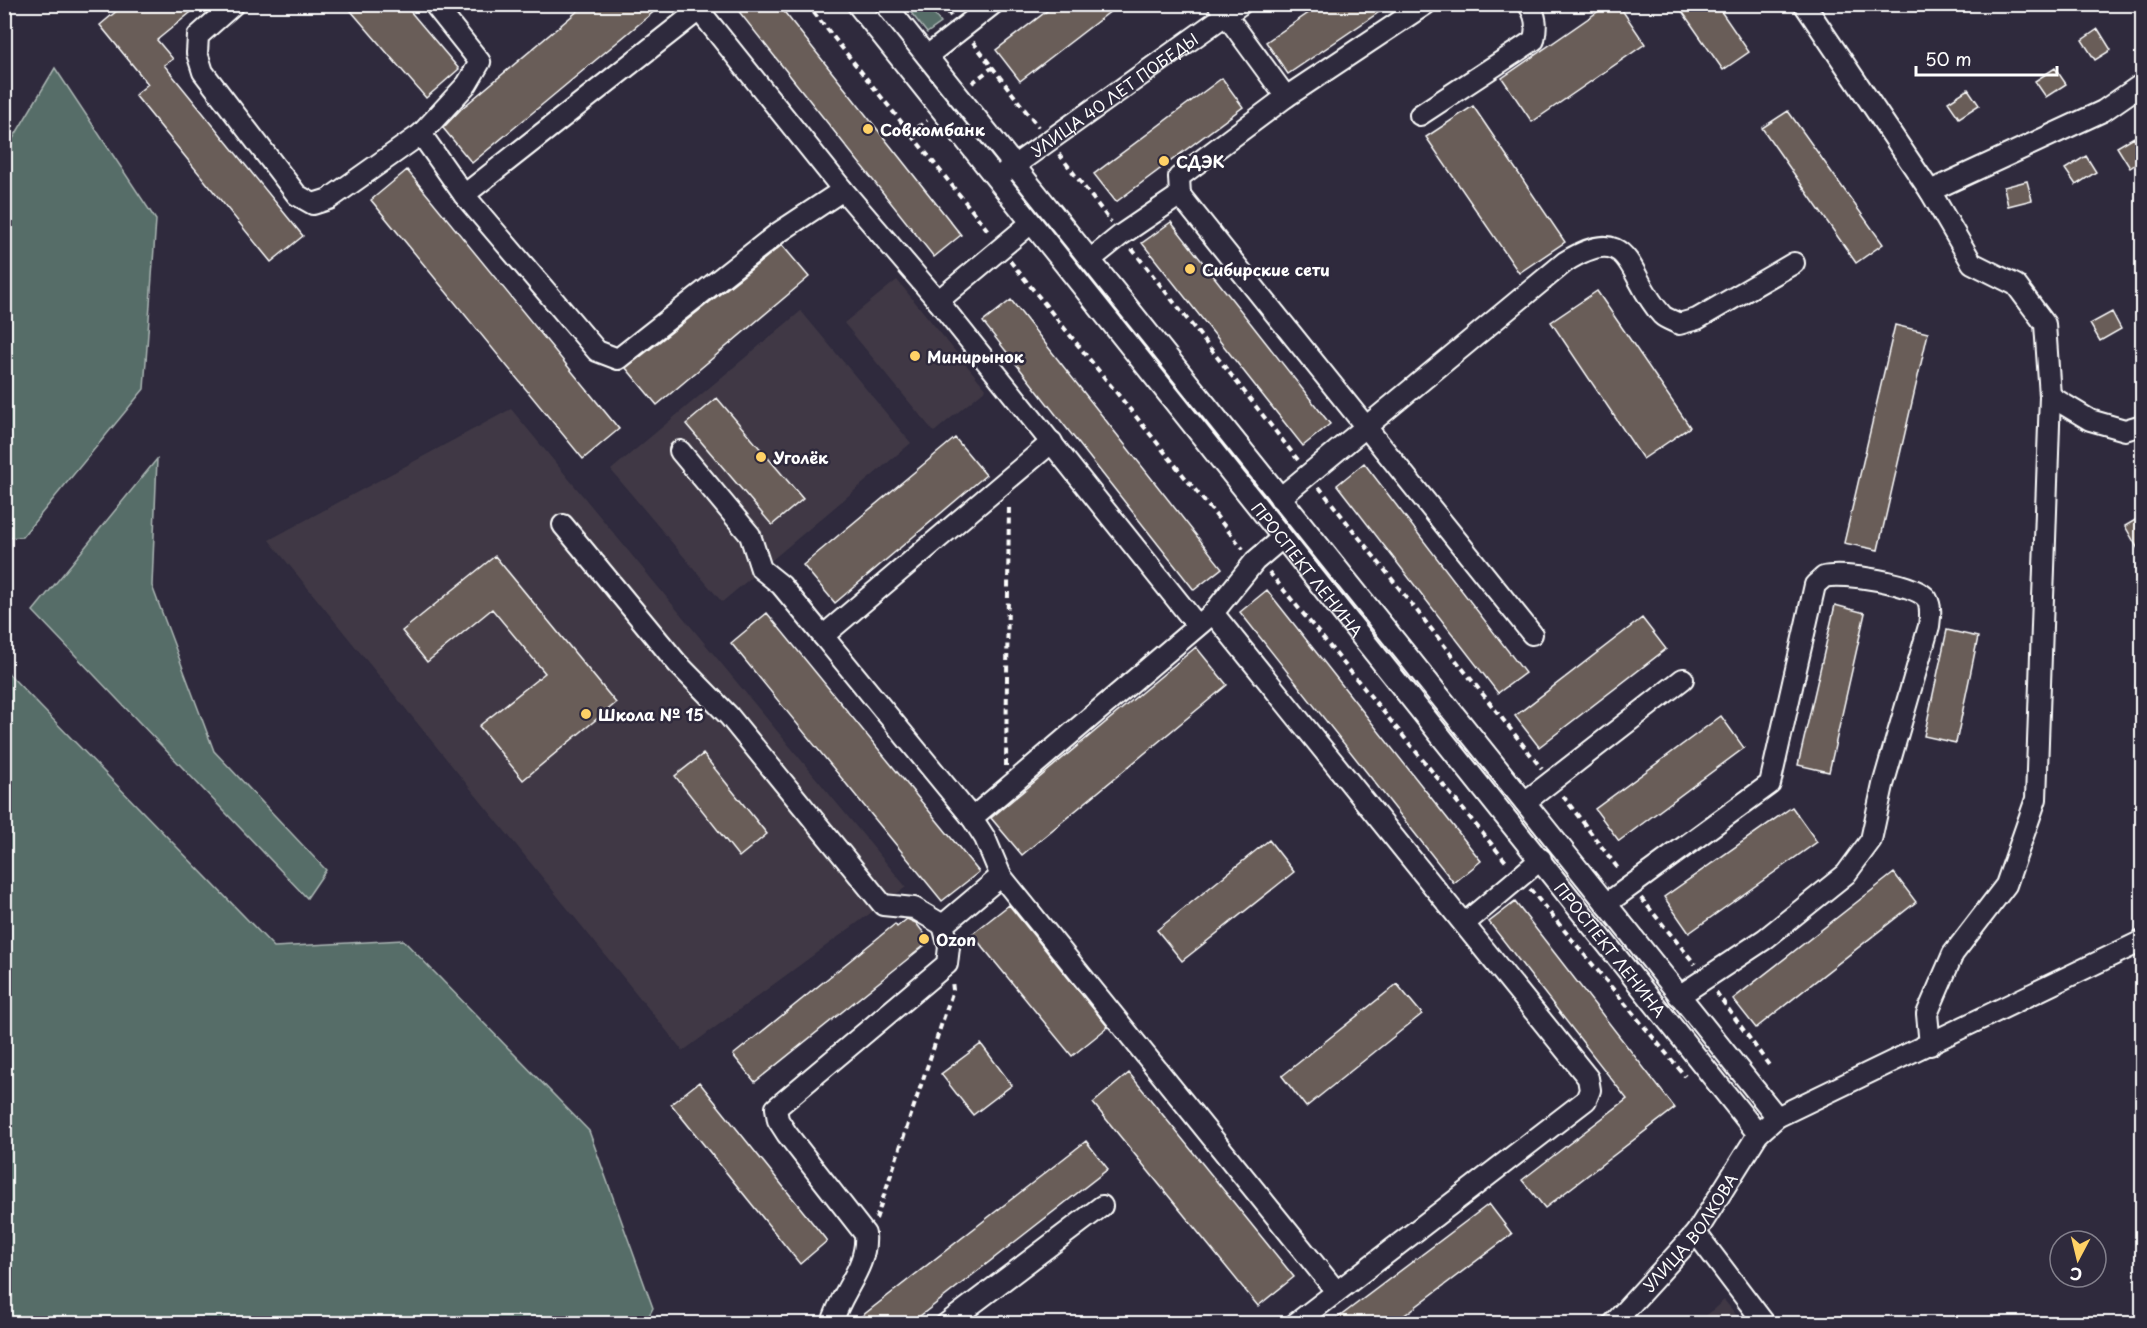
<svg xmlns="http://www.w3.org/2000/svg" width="2147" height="1328" font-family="'Playpen Sans',sans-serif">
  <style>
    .built { fill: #403945 }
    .green { fill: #576d68; stroke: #abb6b4; stroke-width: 1.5 }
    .building { fill: #695d58; stroke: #fff; stroke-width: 1.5 }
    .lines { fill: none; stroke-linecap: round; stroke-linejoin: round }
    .minor-casing { stroke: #fff; stroke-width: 24 }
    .path { stroke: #fff; stroke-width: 4; stroke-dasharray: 6 4.5; stroke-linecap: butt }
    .minor { stroke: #2f2a3d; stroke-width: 20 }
    .poi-dot { fill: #ffd166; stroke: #2f2a3d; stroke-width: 2 }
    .labels { text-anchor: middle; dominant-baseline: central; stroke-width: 5; stroke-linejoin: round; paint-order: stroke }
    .street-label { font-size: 16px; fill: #fff; stroke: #2f2a3d }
    .poi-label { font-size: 16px; font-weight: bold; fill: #fff; stroke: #2f2a3d; text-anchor: start }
  </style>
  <rect width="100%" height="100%" fill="#2f2a3d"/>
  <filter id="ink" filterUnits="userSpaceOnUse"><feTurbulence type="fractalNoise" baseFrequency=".0167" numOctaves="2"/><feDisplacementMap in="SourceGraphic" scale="12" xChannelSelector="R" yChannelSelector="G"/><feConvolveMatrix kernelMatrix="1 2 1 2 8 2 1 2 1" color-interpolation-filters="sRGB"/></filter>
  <g filter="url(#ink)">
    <!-- built -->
    <path class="built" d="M 897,280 L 986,389 L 934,432 L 844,323 Z
      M 801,311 L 911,443 L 722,602 L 611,470 Z
      M 511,409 L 906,887 L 683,1051 L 269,540 Z
      M 1724,1300 L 1743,1323 L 1698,1323 Z"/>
    <!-- green -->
    <path class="green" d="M 905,5 L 927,5 L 941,23 L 927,33 Z
      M 55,68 L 156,220 L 144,389 L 22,537 L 5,538 L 5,152 Z
      M 157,459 L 152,586 L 214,751 L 326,870 L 307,898 L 33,611 Z
      M 4,669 L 274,947 L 403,940 L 589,1131 L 653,1308 L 645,1323 L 5,1323 Z"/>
    <!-- building -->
    <path class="building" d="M 125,4 L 201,4 L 157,40 L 173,59 L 164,65 L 303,236 L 271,262 L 135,95 L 148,84 L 100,25 Z
      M 345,4 L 404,4 L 459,69 L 426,98 Z
      M 586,4 L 663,4 L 472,163 L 443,128 L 461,109 Z
      M 733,4 L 778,4 L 961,235 L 934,257 Z
      M 1056,4 L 1120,4 L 1020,81 L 996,50 Z
      M 1322,4 L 1391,4 L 1288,74 L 1266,42 Z
      M 1609,4 L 1618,4 L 1645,44 L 1532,122 L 1502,78 Z
      M 1677,4 L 1716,4 L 1749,52 L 1723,70 Z
      M 2098,29 L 2111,50 L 2095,60 L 2082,40 Z
      M 2055,68 L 2066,84 L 2046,97 L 2035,81 Z
      M 1222,78 L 1243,107 L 1116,202 L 1094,174 Z
      M 1968,89 L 1979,105 L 1959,118 L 1948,102 Z
      M 1473,106 L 1565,242 L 1519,273 L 1426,137 Z
      M 1788,111 L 1883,244 L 1856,263 L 1762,128 Z
      M 2134,137 L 2142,151 L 2142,160 L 2130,168 L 2117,147 Z
      M 2086,156 L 2096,172 L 2076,185 L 2065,169 Z
      M 407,170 L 619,429 L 583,459 L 371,200 Z
      M 2027,181 L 2032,200 L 2008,206 L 2004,187 Z
      M 1171,222 L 1330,424 L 1303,446 L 1142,243 Z
      M 782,245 L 809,277 L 657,405 L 626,368 Z
      M 1597,291 L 1690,427 L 1643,459 L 1551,322 Z
      M 1011,300 L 1222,568 L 1194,590 L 983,322 Z
      M 2112,312 L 2121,329 L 2100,341 L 2090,324 Z
      M 1895,325 L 1928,333 L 1878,550 L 1844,543 Z
      M 717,398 L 803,499 L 772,525 L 686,424 Z
      M 955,438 L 986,475 L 835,603 L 803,565 Z
      M 1364,463 L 1525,673 L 1498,693 L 1337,485 Z
      M 2142,516 L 2142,556 L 2125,526 Z
      M 495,556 L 616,703 L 523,780 L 479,726 L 545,673 L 492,609 L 427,662 L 402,631 Z
      M 1267,590 L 1481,861 L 1454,883 L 1240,612 Z
      M 1835,605 L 1865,613 L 1829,772 L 1798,765 Z
      M 767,613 L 979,872 L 942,901 L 731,643 Z
      M 1642,618 L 1666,649 L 1539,747 L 1515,716 Z
      M 1947,630 L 1978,637 L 1956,743 L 1924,736 Z
      M 1196,647 L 1227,685 L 1022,855 L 991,818 Z
      M 1721,716 L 1744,748 L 1619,841 L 1595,809 Z
      M 703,754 L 767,834 L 739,857 L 675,776 Z
      M 1792,807 L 1817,842 L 1689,933 L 1664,897 Z
      M 1269,840 L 1294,872 L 1182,961 L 1157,930 Z
      M 1894,873 L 1916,902 L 1756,1028 L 1733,999 Z
      M 1515,902 L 1675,1108 L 1545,1208 L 1522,1180 L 1627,1099 L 1489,922 Z
      M 1009,905 L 1108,1027 L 1072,1056 L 972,934 Z
      M 907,919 L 916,923 L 930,941 L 755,1082 L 733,1055 L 895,924 L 897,927 Z
      M 1397,984 L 1422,1014 L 1306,1107 L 1282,1076 Z
      M 981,1044 L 1012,1085 L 973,1115 L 941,1074 Z
      M 1129,1073 L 1294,1277 L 1258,1306 L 1093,1103 Z
      M 699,1082 L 827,1241 L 800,1264 L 671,1104 Z
      M 1086,1141 L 1108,1169 L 911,1323 L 853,1323 Z
      M 1489,1204 L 1512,1234 L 1394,1323 L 1331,1323 Z"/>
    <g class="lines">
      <defs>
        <g id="minor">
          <path d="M 234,4 L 198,36 L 197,53 L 203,72 L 297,195 L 313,204 L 329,199 L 421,134 L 464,195"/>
          <path d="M 701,4 L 699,10 L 464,195 L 597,351 L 618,359 L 778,233 L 843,190"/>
          <path id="s1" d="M 857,4 L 1758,1134"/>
          <path d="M 885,4 L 1777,1117"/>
          <path d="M 1218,4 L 1286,97"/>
          <path d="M 1804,4 L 1930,191 L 1972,263 L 2016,285 L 2045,324 L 2050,396 L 2036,799 L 2006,885 L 1953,954 L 1927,1014 L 1930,1045"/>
          <path d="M 699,10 L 843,190 L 938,301 L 1031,223"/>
          <path d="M 927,56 L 993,4"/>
          <path d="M 1420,115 L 1534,40 C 1537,26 1537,16 1528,4"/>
          <path d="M 421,134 L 467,84 L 480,62 L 434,4"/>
          <path id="s2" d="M 1005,172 L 1241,4"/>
          <path d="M 1930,191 L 2103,111 L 2142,84"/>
          <path d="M 1180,195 L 1532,634"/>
          <path d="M 1090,260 L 1121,235 L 1180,195 L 1179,177 L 1286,97 L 1426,4"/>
          <path d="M 938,301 L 1197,625"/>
          <path d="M 2050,396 L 2090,420 L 2125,430 L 2142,425"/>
          <path d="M 1052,442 L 823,636 L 972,818 L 1213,613 L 1255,561 L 1282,538"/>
          <path d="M 680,451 L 750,535 L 761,569 L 781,585 L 823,636"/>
          <path d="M 1280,498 L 1565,262 C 1634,219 1626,277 1662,315 C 1666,319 1674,321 1679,324 L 1697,319 L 1794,263"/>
          <path d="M 563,525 L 677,663 L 729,716 L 883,905 L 914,908 L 943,925"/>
          <path d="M 1213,613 L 1588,1078 L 1590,1090 L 1586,1100 L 1295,1324"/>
          <path d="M 1525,802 L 1683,679"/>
          <path d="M 1001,876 L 1336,1291"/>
          <path d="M 1606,904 L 1770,784 L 1815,585 L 1824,577 C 1843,572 1916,583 1927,599 C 1932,608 1930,617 1929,626 L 1883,785 L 1871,840 L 1846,874 L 1765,939 L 1679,996"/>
          <path d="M 1465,923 L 1541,859"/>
          <path d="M 1696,1233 L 1765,1324"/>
          <path d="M 832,1324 C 840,1292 868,1268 865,1234 L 787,1134 L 778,1120 L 776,1108 L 947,964 L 949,947 L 943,925 L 1001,876 L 985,838 L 972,818"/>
          <path d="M 946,1324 L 1102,1206"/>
          <path id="s3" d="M 1613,1324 L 1696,1233 L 1758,1134 L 1777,1117 L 2142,941"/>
        </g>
      </defs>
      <!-- minor casing -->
      <use href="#minor" class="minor-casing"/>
      <!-- path -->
      <path class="path" d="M 807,4 L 990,233
        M 942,4 L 951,16
        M 973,42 L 1038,127
        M 972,83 L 993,67
        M 910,134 L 927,120
        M 1059,154 L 1111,222
        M 1132,249 L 1298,460
        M 1010,261 L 1243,549
        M 1319,487 L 1542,769
        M 1269,572 L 1507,863
        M 1006,766 L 1009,504
        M 1563,796 L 1620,871
        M 1530,889 L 1685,1076
        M 1641,898 L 1695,964
        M 1716,992 L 1771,1068
        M 876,1219 L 953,990 L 952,981"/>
      <!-- minor -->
      <use href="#minor" class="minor"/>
    </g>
  </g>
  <!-- markers -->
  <g class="poi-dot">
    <circle cx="868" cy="129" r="6"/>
    <circle cx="1164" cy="161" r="6"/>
    <circle cx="1190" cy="269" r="6"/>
    <circle cx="915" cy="356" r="6"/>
    <circle cx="761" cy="457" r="6"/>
    <circle cx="586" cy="714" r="6"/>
    <circle cx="924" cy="939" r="6"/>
  </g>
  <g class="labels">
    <!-- street labels -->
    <g class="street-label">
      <text stroke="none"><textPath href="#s2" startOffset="134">УЛИЦА 40 ЛЕТ ПОБЕДЫ</textPath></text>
      <text stroke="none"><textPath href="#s1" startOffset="723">ПРОСПЕКТ ЛЕНИНА</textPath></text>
      <text stroke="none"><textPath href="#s1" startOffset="1209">ПРОСПЕКТ ЛЕНИНА</textPath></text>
      <text stroke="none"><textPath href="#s3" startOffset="120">УЛИЦА ВОЛКОВА</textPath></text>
    </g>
    <!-- poi labels -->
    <g class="poi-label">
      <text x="880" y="129">Совкомбанк</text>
      <text x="1176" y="161">СДЭК</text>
      <text x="1202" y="269">Сибирские сети</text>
      <text x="927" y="356">Минирынок</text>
      <text x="773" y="457">Уголёк</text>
      <text x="598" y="714">Школа № 15</text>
      <text x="936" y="939">Ozon</text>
    </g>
  </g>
  <!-- margin -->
  <rect width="2147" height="1328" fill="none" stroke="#2f2a3d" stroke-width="24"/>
  <rect x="12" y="12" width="2123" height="1304" fill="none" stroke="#fff" stroke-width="2" filter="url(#ink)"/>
  <!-- north arrow -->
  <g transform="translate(2078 1259) rotate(187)"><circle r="28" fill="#2f2a3d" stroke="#827f8b" stroke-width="1.5"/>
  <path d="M0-4.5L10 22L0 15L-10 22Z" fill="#ffd166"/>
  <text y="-9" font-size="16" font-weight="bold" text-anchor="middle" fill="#ffffff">С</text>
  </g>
  <!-- scale -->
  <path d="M1916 66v9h141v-9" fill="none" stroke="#ffffff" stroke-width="3"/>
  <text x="1925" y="66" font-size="18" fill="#ffffff" stroke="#2f2a3d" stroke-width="4.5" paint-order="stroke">50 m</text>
</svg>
